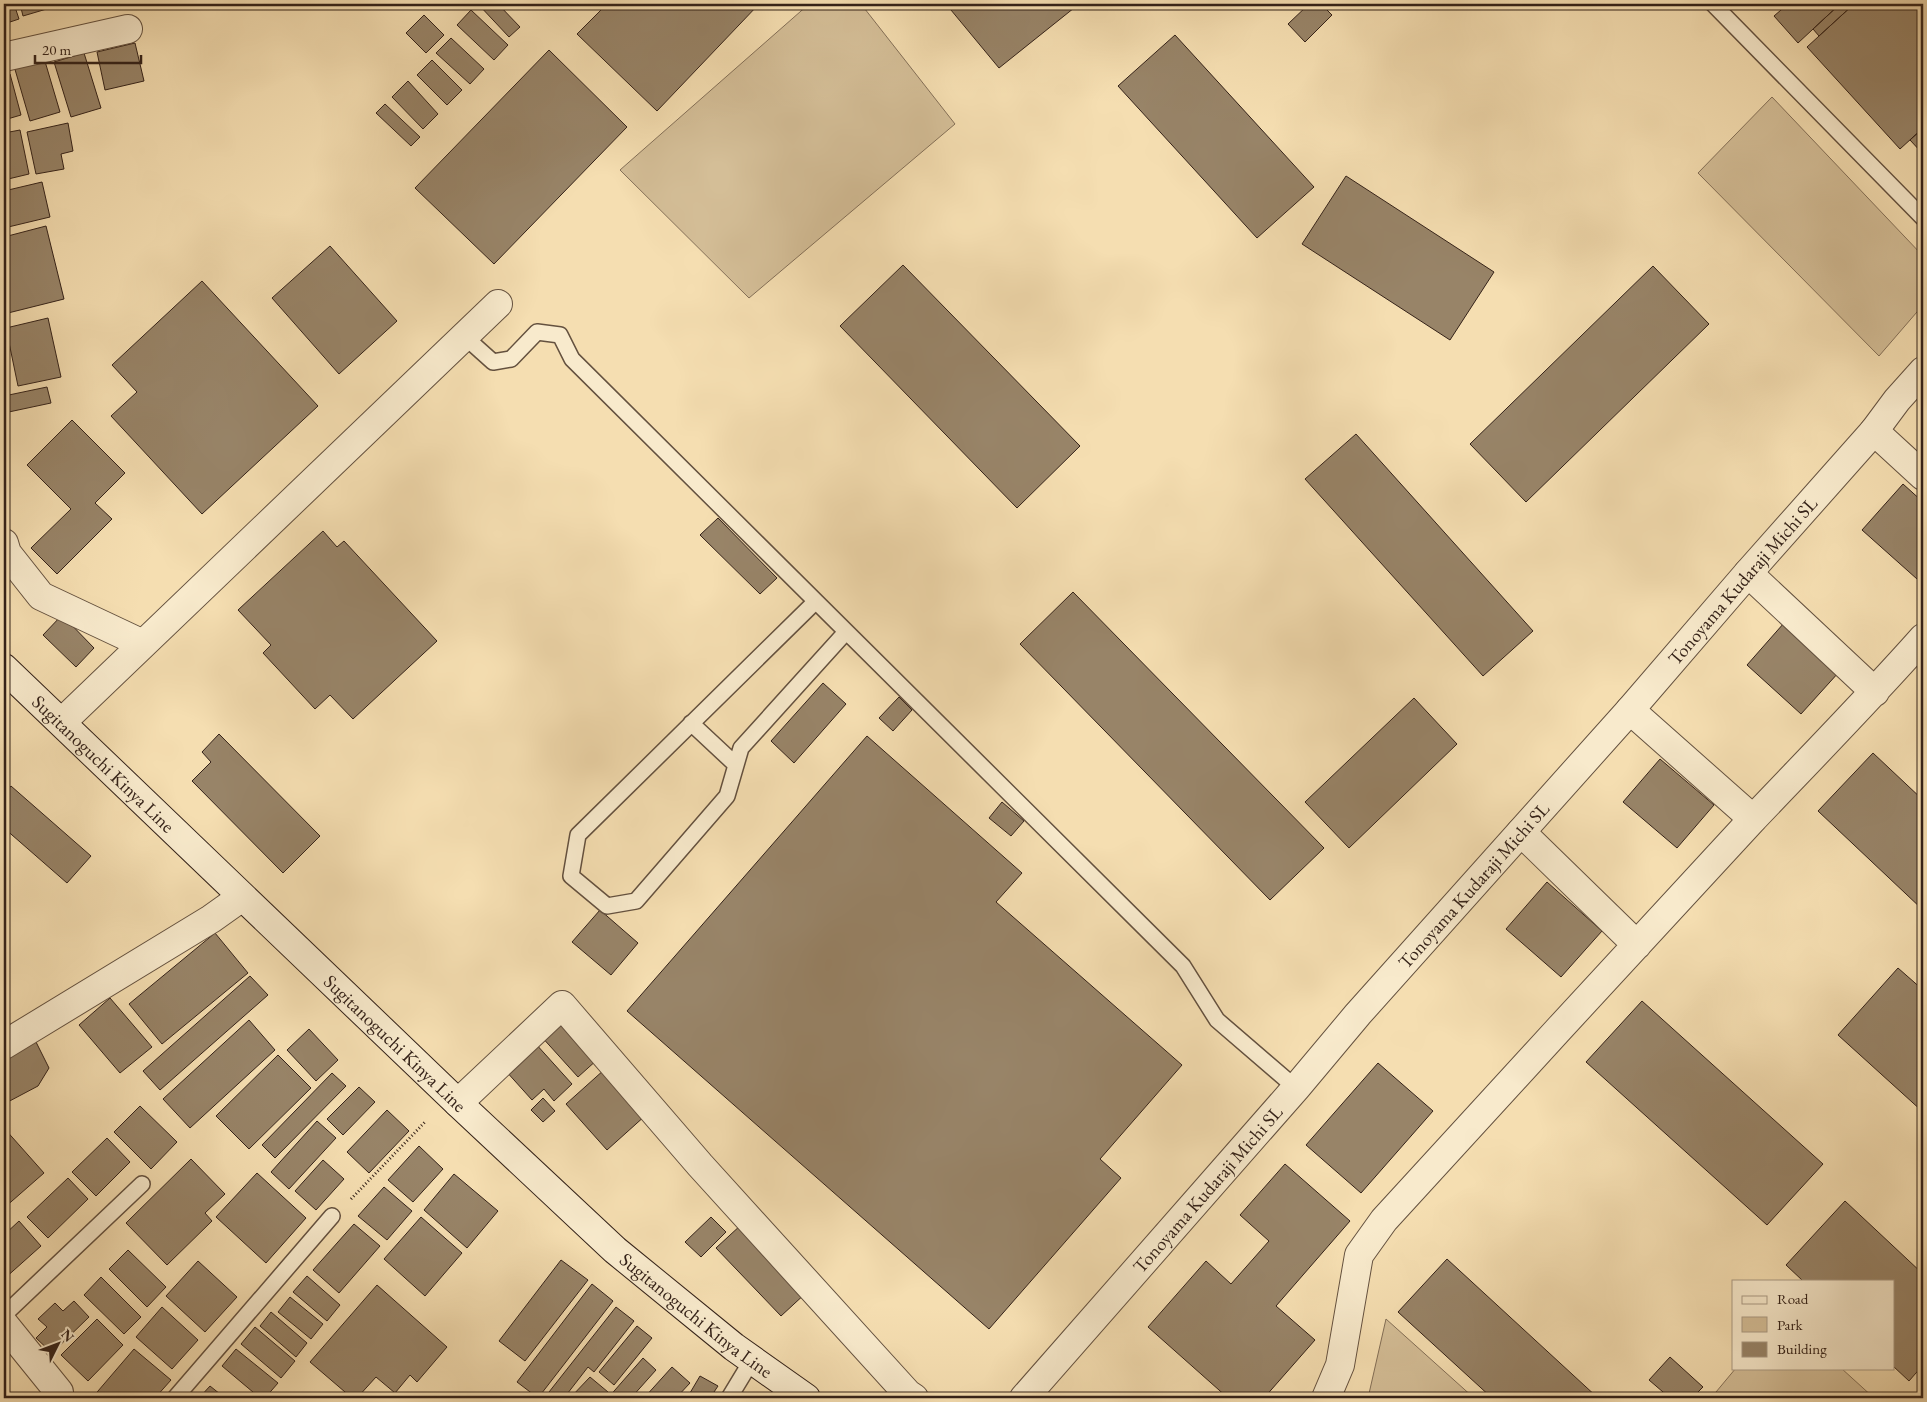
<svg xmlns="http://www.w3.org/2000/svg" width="1927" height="1402" font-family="'EB Garamond',serif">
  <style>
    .green { fill: #d4be97; stroke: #847058 }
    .building { fill: #988468; stroke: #342219 }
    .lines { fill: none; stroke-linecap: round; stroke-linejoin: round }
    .service-casing { stroke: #64513f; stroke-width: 18 }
    .minor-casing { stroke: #64513f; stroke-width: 30 }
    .tertiary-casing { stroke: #64513f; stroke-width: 30 }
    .secondary-casing { stroke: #342219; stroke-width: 30 }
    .path { stroke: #342219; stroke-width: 3; stroke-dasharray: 1 2.5; stroke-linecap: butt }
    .service { stroke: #f8eacc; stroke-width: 15 }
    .minor { stroke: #f8eacc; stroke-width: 28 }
    .tertiary { stroke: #f8eacc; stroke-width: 28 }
    .secondary { stroke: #f8eacc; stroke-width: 28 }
    .labels { text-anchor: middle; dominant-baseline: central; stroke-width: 4; stroke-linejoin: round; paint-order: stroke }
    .street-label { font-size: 19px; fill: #342219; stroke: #f8eacc }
  </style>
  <rect width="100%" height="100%" fill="#f5deb1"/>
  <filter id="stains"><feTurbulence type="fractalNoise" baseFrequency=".004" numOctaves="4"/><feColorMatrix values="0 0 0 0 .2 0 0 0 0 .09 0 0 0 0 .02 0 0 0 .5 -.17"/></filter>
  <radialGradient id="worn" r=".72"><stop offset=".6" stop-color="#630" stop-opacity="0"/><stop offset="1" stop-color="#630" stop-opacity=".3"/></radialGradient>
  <!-- green -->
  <path class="green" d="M 809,4 L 861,4 L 955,124 L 749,298 L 620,170 Z
    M 1772,97 L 1923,256 L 1923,305 L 1879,356 L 1698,173 Z
    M 1386,1319 L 1474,1398 L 1368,1398 Z
    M 1736,1368 L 1841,1368 L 1874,1398 L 1711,1398 Z"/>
  <!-- building -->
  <path class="building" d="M 4,4 L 14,4 L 19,19 L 4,24 Z
    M 20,4 L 48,4 L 50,8 L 23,16 Z
    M 478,4 L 498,4 L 520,27 L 509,37 Z
    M 607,4 L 759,4 L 657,111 L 577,34 Z
    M 946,4 L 1079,4 L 999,68 Z
    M 1309,4 L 1321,4 L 1332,15 L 1305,42 L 1288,24 Z
    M 1788,4 L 1840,4 L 1798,43 L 1774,16 Z
    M 1840,4 L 1854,4 L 1819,36 L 1813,29 Z
    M 1854,4 L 1923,4 L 1923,128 L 1900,149 L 1807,47 Z
    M 471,10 L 508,45 L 494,60 L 457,25 Z
    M 424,15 L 444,35 L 426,53 L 406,33 Z
    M 1175,35 L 1314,187 L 1257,238 L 1118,86 Z
    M 451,38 L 484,69 L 470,84 L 436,53 Z
    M 135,43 L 144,81 L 105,90 L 97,52 Z
    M 549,50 L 627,127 L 494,264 L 415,188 Z
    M 84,53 L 101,108 L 71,117 L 54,62 Z
    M 44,58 L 60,112 L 30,121 L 14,66 Z
    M 432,60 L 462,90 L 447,105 L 417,75 Z
    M 10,74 L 21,115 L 4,120 L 4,76 Z
    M 408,81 L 438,114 L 423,129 L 392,97 Z
    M 385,104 L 420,137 L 411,146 L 376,113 Z
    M 68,123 L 73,151 L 61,154 L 64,169 L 36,174 L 27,132 Z
    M 1923,128 L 1923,154 L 1910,140 Z
    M 20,130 L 29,174 L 4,180 L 4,133 Z
    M 1346,176 L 1494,272 L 1450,340 L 1302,244 Z
    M 42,182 L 50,217 L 4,228 L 4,191 Z
    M 46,226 L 64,299 L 4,314 L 4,270 L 8,270 L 4,253 L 4,237 Z
    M 330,246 L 397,321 L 339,374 L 272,298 Z
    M 903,265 L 1080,446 L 1017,508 L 840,326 Z
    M 1653,266 L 1709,324 L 1526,502 L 1470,444 Z
    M 202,281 L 318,406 L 202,514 L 111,416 L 137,392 L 112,365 Z
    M 48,318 L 61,377 L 18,386 L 6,328 Z
    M 47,387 L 51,403 L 4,413 L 4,396 Z
    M 72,420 L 125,473 L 95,503 L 112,519 L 57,574 L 31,548 L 71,509 L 27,465 Z
    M 1356,434 L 1533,631 L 1483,676 L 1305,479 Z
    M 1903,484 L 1923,502 L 1923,572 L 1917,579 L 1862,530 Z
    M 718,518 L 777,578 L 760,594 L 700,535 Z
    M 323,531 L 337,547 L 344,541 L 437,641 L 353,719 L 330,695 L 315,709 L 263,653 L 271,645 L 238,610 Z
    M 1073,592 L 1324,848 L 1270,900 L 1020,644 Z
    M 62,615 L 94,648 L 76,667 L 43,635 Z
    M 1784,623 L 1839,672 L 1801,714 L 1747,665 Z
    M 823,683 L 846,704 L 794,763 L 771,741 Z
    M 899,697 L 912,710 L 893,731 L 879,718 Z
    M 1414,698 L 1457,744 L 1349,848 L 1305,802 Z
    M 219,734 L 320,836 L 283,873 L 192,781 L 211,762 L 202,752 Z
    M 867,736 L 1022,873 L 996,902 L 1182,1065 L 1100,1159 L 1121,1178 L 989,1329 L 627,1011 Z
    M 1873,753 L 1923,800 L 1923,910 L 1818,811 Z
    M 1660,759 L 1714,805 L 1677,848 L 1623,802 Z
    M 11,786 L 91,856 L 67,883 L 4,828 L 4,794 Z
    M 1002,802 L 1024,821 L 1011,836 L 989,818 Z
    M 1547,882 L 1602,931 L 1561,977 L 1506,929 Z
    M 600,910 L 638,943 L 611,975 L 572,942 Z
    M 215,933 L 248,973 L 162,1044 L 129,1004 Z
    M 1898,968 L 1923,990 L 1923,1112 L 1838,1035 Z
    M 250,976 L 268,995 L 160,1090 L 143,1071 Z
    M 110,998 L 152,1047 L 120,1073 L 79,1025 Z
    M 1642,1001 L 1823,1164 L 1767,1225 L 1586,1062 Z
    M 560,1017 L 598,1059 L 578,1077 L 540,1035 Z
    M 249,1020 L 275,1050 L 190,1128 L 163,1099 Z
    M 309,1029 L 338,1060 L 316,1081 L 287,1050 Z
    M 34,1038 L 49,1068 L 38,1086 L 4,1104 L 4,1052 Z
    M 535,1043 L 572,1084 L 554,1101 L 544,1089 L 532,1100 L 505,1070 Z
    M 278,1055 L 311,1088 L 249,1149 L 216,1116 Z
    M 1378,1063 L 1433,1111 L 1361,1193 L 1306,1145 Z
    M 605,1069 L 646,1115 L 607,1150 L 566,1104 Z
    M 332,1073 L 346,1086 L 275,1158 L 262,1145 Z
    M 359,1087 L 375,1102 L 343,1135 L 327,1119 Z
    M 543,1098 L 555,1111 L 543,1122 L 531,1110 Z
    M 140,1106 L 177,1142 L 151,1169 L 114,1132 Z
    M 387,1110 L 409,1131 L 369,1173 L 347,1152 Z
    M 317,1121 L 336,1138 L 289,1189 L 271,1172 Z
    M 4,1128 L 44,1173 L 4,1208 Z
    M 107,1138 L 130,1162 L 96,1196 L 72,1172 Z
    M 419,1146 L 443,1169 L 413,1202 L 388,1180 Z
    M 191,1159 L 225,1194 L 205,1213 L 212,1221 L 167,1265 L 126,1223 Z
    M 323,1160 L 344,1179 L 316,1210 L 295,1191 Z
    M 1285,1164 L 1350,1221 L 1276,1306 L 1315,1340 L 1264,1398 L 1228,1398 L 1148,1327 L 1206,1261 L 1231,1284 L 1269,1241 L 1240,1215 Z
    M 257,1173 L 306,1218 L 266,1263 L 216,1217 Z
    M 454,1174 L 498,1211 L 467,1248 L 424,1210 Z
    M 68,1178 L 88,1199 L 48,1238 L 27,1217 Z
    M 384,1187 L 412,1211 L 387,1240 L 358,1216 Z
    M 1845,1201 L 1923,1274 L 1923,1365 L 1909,1381 L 1893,1366 L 1893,1281 L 1803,1281 L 1786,1265 Z
    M 421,1217 L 462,1253 L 425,1296 L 384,1259 Z
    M 711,1217 L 726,1232 L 701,1257 L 685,1242 Z
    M 19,1221 L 41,1246 L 4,1279 L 4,1235 Z
    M 354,1224 L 380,1246 L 339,1293 L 313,1270 Z
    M 742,1224 L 807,1292 L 781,1316 L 716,1248 Z
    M 128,1250 L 166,1287 L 147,1307 L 109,1269 Z
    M 1447,1259 L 1598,1398 L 1492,1398 L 1398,1312 Z
    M 561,1260 L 588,1280 L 525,1361 L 499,1341 Z
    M 198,1261 L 237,1297 L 205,1332 L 166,1296 Z
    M 307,1276 L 340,1305 L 327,1321 L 293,1292 Z
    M 101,1277 L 141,1317 L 124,1334 L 84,1295 Z
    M 592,1284 L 613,1301 L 538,1398 L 517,1382 Z
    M 377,1285 L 447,1347 L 417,1382 L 410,1375 L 395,1393 L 376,1377 L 357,1398 L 352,1398 L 310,1362 Z
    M 290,1297 L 323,1324 L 311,1339 L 278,1312 Z
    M 74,1301 L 89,1317 L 52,1353 L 36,1338 L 47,1327 L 38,1319 L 55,1303 L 63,1311 Z
    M 162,1307 L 198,1340 L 172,1369 L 136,1337 Z
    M 616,1307 L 634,1321 L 594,1372 L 588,1367 L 564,1398 L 558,1398 L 549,1392 Z
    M 271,1312 L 307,1343 L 296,1357 L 260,1326 Z
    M 97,1319 L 123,1345 L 88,1381 L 61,1355 Z
    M 637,1326 L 652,1338 L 614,1385 L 599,1372 Z
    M 255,1327 L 295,1361 L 281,1378 L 241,1344 Z
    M 134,1349 L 171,1380 L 155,1398 L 92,1398 Z
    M 236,1349 L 278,1383 L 265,1398 L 260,1398 L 222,1366 Z
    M 1670,1357 L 1703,1387 L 1692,1398 L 1670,1398 L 1649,1380 Z
    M 643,1358 L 656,1370 L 631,1398 L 608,1398 Z
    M 672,1367 L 690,1383 L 676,1398 L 644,1398 Z
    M 700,1376 L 718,1386 L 710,1398 L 687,1398 Z
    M 590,1377 L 608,1392 L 602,1398 L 570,1398 Z
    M 210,1386 L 225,1398 L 199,1398 Z"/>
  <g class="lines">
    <defs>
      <path id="service" d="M 1713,4 L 1923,218
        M 464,336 L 493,362 L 511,359 L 537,332 L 560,335 L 572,359 L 1183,966 L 1217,1020 L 1296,1088
        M 815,602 L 578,835 L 571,876 L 607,906 L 636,901 L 727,796 L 741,748 L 845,633
        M 691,723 L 736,765
        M 4,1315 L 142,1184
        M 175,1398 L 332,1216
        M 729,1398 L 752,1360"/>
      <path id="minor" d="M 4,57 L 128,29
        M 1874,431 L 1923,476
        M 4,543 L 7,553 L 41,596 L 143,644
        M 1748,573 L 1875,692
        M 1630,710 L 1753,819
        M 62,722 L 498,304
        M 1521,832 L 1637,945
        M 4,1045 L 211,919 L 242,897
        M 458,1103 L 562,1005 L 700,1165 L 908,1394 L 914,1398
        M 4,1324 L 59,1392 L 58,1398
        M 1326,1398 L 1340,1365 L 1359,1255 L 1384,1220 C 1506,1087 1628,953 1751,821 C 1809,760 1868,700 1923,638"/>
      <g id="tertiary">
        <path id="s1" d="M 1024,1398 L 1296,1088 L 1358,1014 L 1630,710 L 1748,573 L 1874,431 L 1897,400 L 1923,371"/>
      </g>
      <g id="secondary">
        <path id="s2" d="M 4,668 L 458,1103 L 615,1250 L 734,1347 L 806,1398"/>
      </g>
    </defs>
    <!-- service casing -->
    <use href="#service" class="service-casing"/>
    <!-- minor casing -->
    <use href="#minor" class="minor-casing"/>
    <!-- tertiary casing -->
    <use href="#tertiary" class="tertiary-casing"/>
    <!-- secondary casing -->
    <use href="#secondary" class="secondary-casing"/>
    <!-- path -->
    <path class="path" d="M 351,1199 L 425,1122"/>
    <!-- service -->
    <use href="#service" class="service"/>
    <!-- minor -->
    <use href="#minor" class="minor"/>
    <!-- tertiary -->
    <use href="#tertiary" class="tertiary"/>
    <!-- secondary -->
    <use href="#secondary" class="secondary"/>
  </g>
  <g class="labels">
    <!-- street labels -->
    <g class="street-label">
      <text stroke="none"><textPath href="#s1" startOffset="1088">Tonoyama Kudaraji Michi SL</textPath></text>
      <text stroke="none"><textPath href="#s2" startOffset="138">Sugitanoguchi Kinya Line</textPath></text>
      <text stroke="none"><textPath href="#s1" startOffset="682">Tonoyama Kudaraji Michi SL</textPath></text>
      <text stroke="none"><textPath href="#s2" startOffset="542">Sugitanoguchi Kinya Line</textPath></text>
      <text stroke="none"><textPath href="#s1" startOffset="278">Tonoyama Kudaraji Michi SL</textPath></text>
      <text stroke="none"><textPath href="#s2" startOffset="948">Sugitanoguchi Kinya Line</textPath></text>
    </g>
  </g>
  <!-- margin -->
  <rect width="1927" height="1402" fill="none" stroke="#f5deb1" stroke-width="20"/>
  <rect x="5" y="5" width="1917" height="1392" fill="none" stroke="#342219" stroke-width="2.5"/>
  <rect x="10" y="10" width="1907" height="1382" fill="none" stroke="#342219"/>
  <!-- legend -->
  <rect x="1732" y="1280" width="162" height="90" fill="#f8eacc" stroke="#aa9a84"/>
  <rect x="1742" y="1296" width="25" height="8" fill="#f8eacc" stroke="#aa9a84"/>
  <text x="1777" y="1304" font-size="15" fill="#342219">Road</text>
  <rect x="1742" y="1317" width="25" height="15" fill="#d4be97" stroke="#aa9a84"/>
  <text x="1777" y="1330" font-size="15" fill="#342219">Park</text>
  <rect x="1742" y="1342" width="25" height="15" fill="#988468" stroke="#aa9a84"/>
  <text x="1777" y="1354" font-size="15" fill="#342219">Building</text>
  <!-- north arrow -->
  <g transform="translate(58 1344) rotate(48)" stroke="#f8eacc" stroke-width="4" paint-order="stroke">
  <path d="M0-4L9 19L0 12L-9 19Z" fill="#342219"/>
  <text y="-8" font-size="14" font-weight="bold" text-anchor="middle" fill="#342219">N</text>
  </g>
  <!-- scale -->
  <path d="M35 55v8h106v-8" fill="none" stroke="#342219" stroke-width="2.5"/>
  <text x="42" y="55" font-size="15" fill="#342219" stroke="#f8eacc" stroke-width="4" paint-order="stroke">20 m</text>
  <rect width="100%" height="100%" filter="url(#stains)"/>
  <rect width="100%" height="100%" fill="url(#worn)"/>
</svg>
